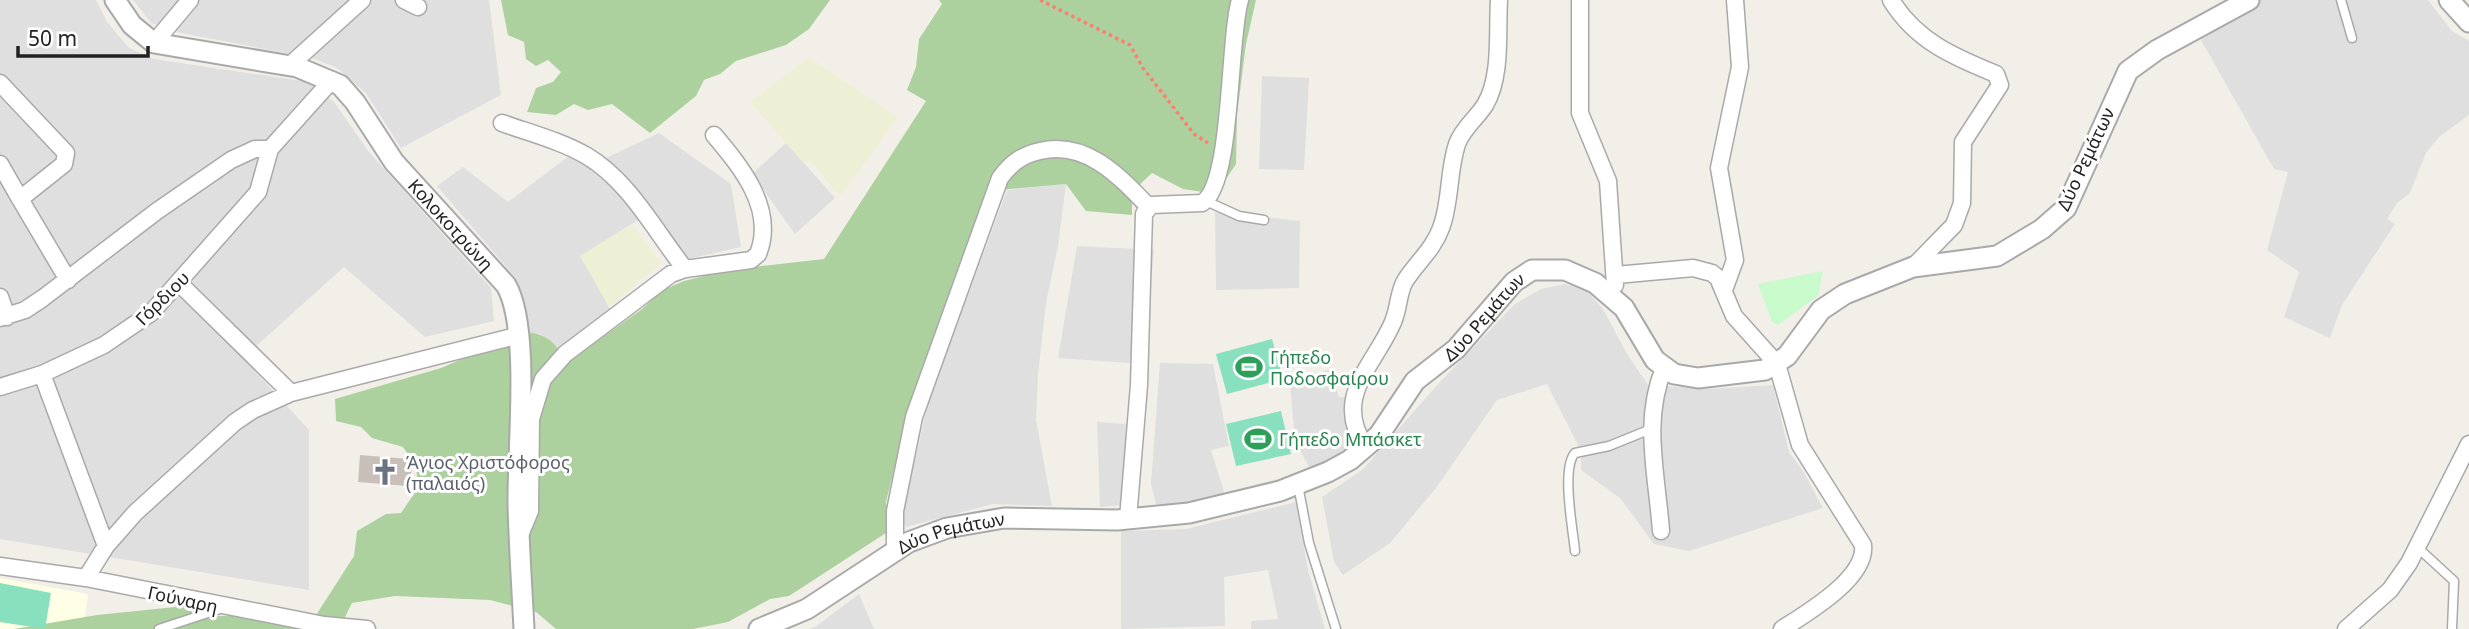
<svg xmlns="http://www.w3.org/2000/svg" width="2469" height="629" font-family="'Noto Sans',sans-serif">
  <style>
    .residential { fill: #e0dfdf }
    .education { fill: #ffffe5 }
    .farmland { fill: #eef0d5 }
    .forest { fill: #add19e }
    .park { fill: #c8facc }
    .pitch { fill: #88e0be }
    .building { fill: #c7bfb8 }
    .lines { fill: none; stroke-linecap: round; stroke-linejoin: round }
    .service-casing { stroke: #a9a9a9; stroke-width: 11 }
    .minor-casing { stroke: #a9a9a9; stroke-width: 19 }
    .tertiary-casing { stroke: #a9a9a9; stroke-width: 23 }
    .path { stroke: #fa8072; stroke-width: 3.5; stroke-dasharray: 3.5 3.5; stroke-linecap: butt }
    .service { stroke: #fff; stroke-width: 8 }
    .minor { stroke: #fff; stroke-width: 16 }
    .tertiary { stroke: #fff; stroke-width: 19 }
    .labels { text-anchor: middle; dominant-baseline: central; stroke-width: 6; stroke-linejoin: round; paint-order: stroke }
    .street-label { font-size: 18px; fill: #222; stroke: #fff }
    .leisure-label { font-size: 18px; fill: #27864d; stroke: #fff; text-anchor: start }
    .worship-label { font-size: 18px; fill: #5b616d; stroke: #fff; text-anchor: start }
  </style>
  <rect width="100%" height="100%" fill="#f2efe9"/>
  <!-- residential -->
  <path class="residential" d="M 0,0 L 96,0 L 107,22 L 129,48 L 154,59 L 309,82 L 334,102 L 369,152 L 491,288 L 494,321 L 425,337 L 344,267 L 243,358 L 309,430 L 309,590 L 0,539 Z
    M 133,0 L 489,0 L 501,95 L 401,148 L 366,93 L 337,68 L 312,58 L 181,33 L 151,23 Z
    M 2237,0 L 2428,0 L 2452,31 L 2469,41 L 2469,115 L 2439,137 L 2426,153 L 2410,193 L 2397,203 L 2387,219 L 2395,224 L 2342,305 L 2330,338 L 2284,317 L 2299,272 L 2267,250 L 2288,172 L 2274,169 L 2201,40 L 2229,20 Z
    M 1262,76 L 1309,78 L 1304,170 L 1259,169 Z
    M 659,133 L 731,184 L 741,247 L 688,259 L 649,213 L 581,256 L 610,309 L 561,349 L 540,334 L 527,332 L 522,297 L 515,277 L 437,186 L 463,167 L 508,202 L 573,153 L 587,167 Z
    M 786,143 L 835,198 L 795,234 L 752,174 Z
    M 1066,184 L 1058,246 L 1046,303 L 1038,375 L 1036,420 L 1052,506 L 993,504 L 906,527 L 899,511 L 917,453 L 935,368 L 970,290 L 1007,190 Z
    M 1215,212 L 1300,221 L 1299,288 L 1216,290 Z
    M 1077,246 L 1154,250 L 1144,364 L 1058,358 Z
    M 1565,284 L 1585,289 L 1603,309 L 1627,354 L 1648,385 L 1708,389 L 1773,385 L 1789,452 L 1803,471 L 1823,508 L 1689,551 L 1654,544 L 1620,498 L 1581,470 L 1581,451 L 1547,384 L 1497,400 L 1436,488 L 1390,543 L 1343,575 L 1334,562 L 1322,497 L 1362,470 L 1440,382 L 1515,304 L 1541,289 Z
    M 1160,363 L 1213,364 L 1229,446 L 1211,450 L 1225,495 L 1189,504 L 1156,504 L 1151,484 Z
    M 1331,369 L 1339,397 L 1346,397 L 1348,439 L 1354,449 L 1311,470 L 1295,442 L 1290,382 Z
    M 1097,422 L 1126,424 L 1123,505 L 1100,507 Z
    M 1296,502 L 1308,570 L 1325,629 L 1251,629 L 1251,621 L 1278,619 L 1268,570 L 1224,577 L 1225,626 L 1121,629 L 1121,531 L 1186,529 Z
    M 859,594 L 874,629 L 809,629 L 815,627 Z"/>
  <!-- education -->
  <path class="education" d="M 0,578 L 88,594 L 83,629 L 0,629 Z"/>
  <!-- farmland -->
  <path class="farmland" d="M 809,57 L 898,117 L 840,197 L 810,160 L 805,164 L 750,102 Z
    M 632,224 L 661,263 L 609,307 L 580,256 Z"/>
  <!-- forest -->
  <path class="forest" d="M 501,0 L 830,0 L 809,29 L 786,45 L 736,61 L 720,74 L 704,80 L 696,96 L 650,133 L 612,104 L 588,110 L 574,104 L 556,115 L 527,112 L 536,88 L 553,82 L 561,72 L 548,60 L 536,66 L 526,59 L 524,42 L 508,35 Z
    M 939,0 L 1256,0 L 1246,44 L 1237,115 L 1236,164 L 1222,185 L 1203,192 L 1183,189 L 1152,173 L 1132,192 L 1132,215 L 1086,211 L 1066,184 L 988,191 L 910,403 L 886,502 L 889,531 L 789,596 L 770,599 L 728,622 L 693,629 L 556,629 L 536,612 L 490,600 L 395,596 L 352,603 L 339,629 L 14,629 L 97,615 L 185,606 L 205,617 L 252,614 L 311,623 L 354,556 L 357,531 L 386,514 L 401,513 L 416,491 L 417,475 L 416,466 L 403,447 L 372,438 L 361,427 L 336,421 L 335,399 L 441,368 L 478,352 L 515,345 L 527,332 C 547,334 560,345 565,364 L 642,309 L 663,290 L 684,281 L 727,270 L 824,259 L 926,101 L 907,90 L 916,67 L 919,39 L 942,4 Z"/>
  <!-- park -->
  <path class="park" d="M 1823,271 L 1818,296 L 1778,325 L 1772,322 L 1758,284 Z"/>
  <!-- pitch -->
  <path class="pitch" d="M 1272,339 L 1283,379 L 1227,394 L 1216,354 Z
    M 1281,411 L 1291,454 L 1236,466 L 1226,424 Z
    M 0,583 L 51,593 L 45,629 L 0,622 Z"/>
  <!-- building -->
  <path class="building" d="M 360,455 L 409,459 L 412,470 L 407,486 L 358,482 Z"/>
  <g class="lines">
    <defs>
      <path id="service" d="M 2341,0 L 2352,38
        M 1206,201 L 1239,216 L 1264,220
        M 1298,485 L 1309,543 L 1336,629
        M 2417,547 L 2454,581 L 2452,629
        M 1575,551 C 1573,530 1561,468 1575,453 L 1609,446 L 1651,429
        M 159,629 L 223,608"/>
      <path id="minor" d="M 404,0 L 418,7
        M 1580,0 L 1580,113 L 1608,181 L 1615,285
        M 1891,0 C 1916,41 1954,57 1996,74 L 2000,85 L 1963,142 L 1962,203 L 1954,225 L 1913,267
        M 154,43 L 190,0
        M 289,66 L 362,0
        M 0,83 L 66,153 L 64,164 L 20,199 L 68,280
        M 502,123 C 530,133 561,141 587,156 C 629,181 655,231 685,269
        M 0,164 L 20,199
        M 1616,275 L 1693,268 L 1712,273 L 1718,278 L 1734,316 L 1777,364 L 1800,445 L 1863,545 C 1867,578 1807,613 1782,629
        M 180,284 L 291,393
        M 1724,290 L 1735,260 L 1719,168 L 1740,67 L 1735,0
        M 0,297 L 7,317
        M 0,318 L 25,310 L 43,298 L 157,211 L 231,160 L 255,149 L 270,149 L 332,80
        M 42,374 L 106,546
        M 0,387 L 42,374 L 104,345 L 151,313 L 258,192 L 270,149
        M 1366,448 C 1331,397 1375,365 1393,322 C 1399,308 1398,293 1405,281 C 1417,262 1433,250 1441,228 C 1451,202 1448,171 1457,144 C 1463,128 1476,119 1485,105 C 1502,77 1497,32 1499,0
        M 1128,519 L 1139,385 L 1144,214 L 1151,205 L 1202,203 C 1233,185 1228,40 1240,0
        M 1661,531 C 1657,475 1642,421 1664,368
        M 520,535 L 530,511 L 531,419 L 543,379 L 565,354 L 671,274 L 685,269 L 751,260 L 758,254 C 776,209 741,167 714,135
        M 895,551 L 895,511 L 914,417 L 1000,178 C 1011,163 1022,155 1040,151 C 1086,140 1119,176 1148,206
        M 0,566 L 86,578 L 324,625 L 367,629
        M 86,578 L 106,546 L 135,513 L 235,422 L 253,410 L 291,393 L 520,335
        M 2346,629 L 2390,590 L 2409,563 L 2469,444"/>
      <g id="tertiary">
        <path id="s1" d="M 115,0 L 132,25 L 154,43 L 297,67 L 340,85 L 355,102 L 394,162 L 506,285 C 531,328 517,451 518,505 C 519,546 522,588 524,629"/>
        <path d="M 2449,0 L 2469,22"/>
        <path id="s2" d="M 759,629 L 807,609 L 909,542 L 947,528 L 1004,518 L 1117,520 L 1189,513 L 1280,491 L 1328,472 L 1350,460 L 1379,435 L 1415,381 L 1456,349 L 1514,282 L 1532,270 L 1565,270 L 1595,283 L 1624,308 L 1655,360 L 1674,374 L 1698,378 L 1765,370 L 1787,356 L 1821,310 L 1845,294 L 1913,267 L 1997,256 L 2042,229 L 2066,208 L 2128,71 L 2157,50 L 2249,0"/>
      </g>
    </defs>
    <!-- service casing -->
    <use href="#service" class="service-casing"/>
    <!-- minor casing -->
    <use href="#minor" class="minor-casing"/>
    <!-- tertiary casing -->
    <use href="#tertiary" class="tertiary-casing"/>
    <!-- path -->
    <path class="path" d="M 1040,0 L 1130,45 L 1143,68 L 1194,134 L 1208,143"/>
    <!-- service -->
    <use href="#service" class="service"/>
    <!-- minor -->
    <use href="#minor" class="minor"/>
    <!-- tertiary -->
    <use href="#tertiary" class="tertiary"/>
  </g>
  <!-- icons -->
  <defs>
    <symbol id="stadium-bare" viewBox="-9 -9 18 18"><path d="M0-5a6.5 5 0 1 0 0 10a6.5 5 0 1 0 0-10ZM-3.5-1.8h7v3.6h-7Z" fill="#2e9e5b" stroke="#fff" stroke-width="2.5" paint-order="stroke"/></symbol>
    <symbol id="church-bare" viewBox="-9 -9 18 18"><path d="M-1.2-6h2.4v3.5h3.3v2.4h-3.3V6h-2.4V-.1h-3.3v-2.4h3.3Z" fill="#6b7280" stroke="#fff" stroke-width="2.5" paint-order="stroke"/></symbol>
  </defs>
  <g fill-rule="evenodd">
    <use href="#stadium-bare" x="1230" y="348" width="38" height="38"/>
    <use href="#stadium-bare" x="1239" y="420" width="38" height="38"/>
    <use href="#church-bare" x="366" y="453" width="38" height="38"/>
  </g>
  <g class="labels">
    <!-- street labels -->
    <g class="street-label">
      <text transform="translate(2085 159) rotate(-65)">Δύο Ρεμάτων</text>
      <text stroke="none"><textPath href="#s1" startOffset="429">Κολοκοτρώνη</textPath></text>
      <text transform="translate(162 298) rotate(-45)">Γόρδιου</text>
      <text stroke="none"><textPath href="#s2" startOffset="826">Δύο Ρεμάτων</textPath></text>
      <text stroke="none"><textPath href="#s2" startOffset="217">Δύο Ρεμάτων</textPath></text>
      <text transform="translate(183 599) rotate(12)">Γούναρη</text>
    </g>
    <!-- leisure labels -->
    <g class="leisure-label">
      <text x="1270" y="357">Γήπεδο<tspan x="1270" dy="21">Ποδοσφαίρου</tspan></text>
      <text x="1279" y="439">Γήπεδο Μπάσκετ</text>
    </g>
    <!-- worship labels -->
    <g class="worship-label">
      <text x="406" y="462">Άγιος Χριστόφορος<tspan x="406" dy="21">(παλαιός)</tspan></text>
    </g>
  </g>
  <!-- scale -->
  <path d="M18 46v10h130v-10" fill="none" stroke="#222222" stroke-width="3.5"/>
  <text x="28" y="46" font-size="21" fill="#222222" stroke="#ffffff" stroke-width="5" paint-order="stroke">50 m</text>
</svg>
